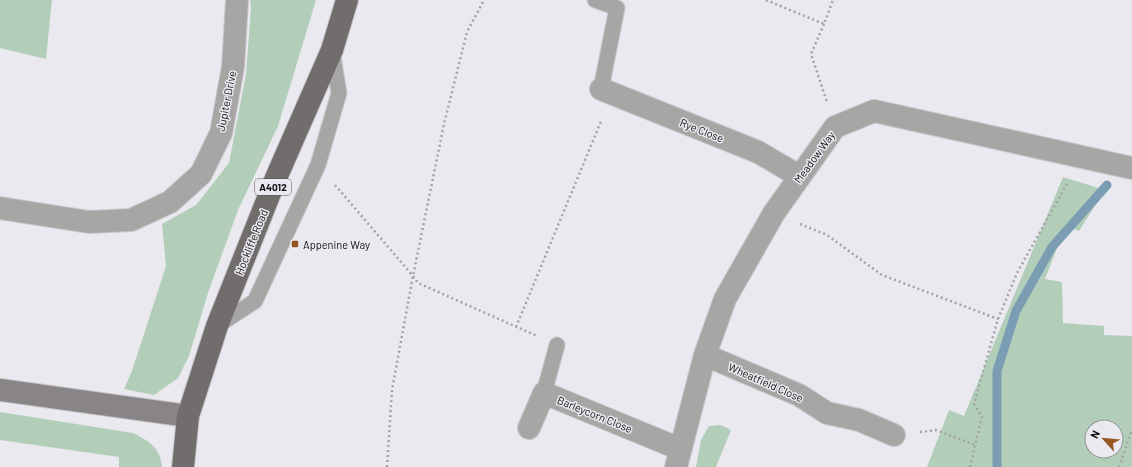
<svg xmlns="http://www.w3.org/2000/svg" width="1132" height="467" font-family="Barlow,sans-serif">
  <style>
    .green { fill: #b2ceb9; fill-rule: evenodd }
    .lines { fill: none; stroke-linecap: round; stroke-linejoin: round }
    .stream { stroke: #7b9db3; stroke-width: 9 }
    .lane-casing { stroke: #c7c7cc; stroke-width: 17 }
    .street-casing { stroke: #c7c7cc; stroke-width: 24 }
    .secondary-casing { stroke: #c7c7cc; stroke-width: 24 }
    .primary-casing { stroke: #c7c7cc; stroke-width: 24 }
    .path { stroke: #a2a2a7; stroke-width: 2.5; stroke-dasharray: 2 3; stroke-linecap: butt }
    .lane { stroke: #a8a5a5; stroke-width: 15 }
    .street { stroke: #a8a5a5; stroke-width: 22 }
    .secondary { stroke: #898485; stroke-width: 22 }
    .primary { stroke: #726d6d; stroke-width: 22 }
    .poi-dot { fill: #965620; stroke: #e9e9ef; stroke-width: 1.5 }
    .labels { text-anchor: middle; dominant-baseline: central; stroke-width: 3; stroke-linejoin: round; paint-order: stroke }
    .shield { fill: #e9e9ef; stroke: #535356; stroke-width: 1 }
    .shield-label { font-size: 10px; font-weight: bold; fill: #131315 }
    .street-label { font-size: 11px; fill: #131315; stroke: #e9e9ef }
    .poi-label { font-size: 11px; fill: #131315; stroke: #e9e9ef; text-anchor: start }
  </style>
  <rect width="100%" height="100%" fill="#e9e9ef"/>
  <!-- green -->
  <path class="green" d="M 0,0 L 52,0 L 46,59 L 0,48 Z
    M 250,0 L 316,0 L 278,126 L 238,210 L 208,293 L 189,356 L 178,378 L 154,395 L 124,389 L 132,371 L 166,266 L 162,224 L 196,205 L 229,163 L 246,74 L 251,8 Z
    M 1063,177 L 1105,190 L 1079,231 L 1066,225 L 1045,279 L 1062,282 L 1063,323 L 1104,326 L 1104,335 L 1132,336 L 1132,467 L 927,467 L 949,410 L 964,416 ZM 1092,427 L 1116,427 L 1116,451 L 1092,451 Z
    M 0,412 L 133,433 C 150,442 160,447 162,467 L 119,467 L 119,457 L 0,440 Z
    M 721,425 L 731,430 L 716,467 L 696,467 L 701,440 L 709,426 Z"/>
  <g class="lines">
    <!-- stream -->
    <path class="stream" d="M 997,467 L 997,371 L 1016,311 L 1052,247 L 1107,185"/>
    <defs>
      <path id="lane" d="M 595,0 L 617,8 L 601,89
        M 217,326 L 255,301 L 318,165 L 339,93 L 332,51
        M 544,393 L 557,345"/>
      <path id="street" d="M 601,89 L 758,152 L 799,176
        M 0,208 L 89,222 L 131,220 L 170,202 L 201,174 L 221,133 L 233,67 L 237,0
        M 705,355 L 799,395 L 827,413 L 859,420 L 894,435
        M 529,428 L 544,393 L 680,449
        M 676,467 L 705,355 L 725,299 L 774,213 L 835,127 L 874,111 L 1132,168"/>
      <path id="secondary" d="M 0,390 L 188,416"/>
      <path id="primary" d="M 183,467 L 188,416 L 217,326 L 276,178 L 332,50 L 347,0"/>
    </defs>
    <!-- lane casing -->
    <use href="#lane" class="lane-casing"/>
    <!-- street casing -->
    <use href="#street" class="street-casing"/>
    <!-- secondary casing -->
    <use href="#secondary" class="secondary-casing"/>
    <!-- primary casing -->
    <use href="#primary" class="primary-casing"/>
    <!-- path -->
    <path class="path" d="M 766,0 L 824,24 L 833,0
      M 824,24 L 811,54 L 827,102
      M 335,185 L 413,276 L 418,283 L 537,336
      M 800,224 L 827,235 L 882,275 L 998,319
      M 516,327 L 602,119
      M 920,432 L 936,430 L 975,445
      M 387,467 L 392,390 L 413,276 L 444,124 L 467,32 L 484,0
      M 970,467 L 982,417 L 974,404 L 998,319 L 1017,273 L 1068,182
      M 1119,467 L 1132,430"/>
    <!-- lane -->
    <use href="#lane" class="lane"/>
    <!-- street -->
    <use href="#street" class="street"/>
    <!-- secondary -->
    <use href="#secondary" class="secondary"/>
    <!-- primary -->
    <use href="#primary" class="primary"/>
  </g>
  <!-- markers -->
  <rect class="poi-dot" x="291" y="240" width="8" height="8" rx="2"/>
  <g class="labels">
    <!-- shield labels -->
    <rect class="shield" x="255" y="179" width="36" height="16" rx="3"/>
    <g class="shield-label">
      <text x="273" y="187">A4012</text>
    </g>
    <!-- street labels -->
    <g class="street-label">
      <text transform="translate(226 101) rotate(-79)">Jupiter Drive</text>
      <text transform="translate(702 130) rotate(22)">Rye Close</text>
      <text transform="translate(814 157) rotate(-54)">Meadow Way</text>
      <text transform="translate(251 242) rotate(-68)">Hockliffe Road</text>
      <text transform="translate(766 382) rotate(24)">Wheatfield Close</text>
      <text transform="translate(595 414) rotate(22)">Barleycorn Close</text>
    </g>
    <!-- poi labels -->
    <g class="poi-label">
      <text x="303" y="244">Appenine Way</text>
    </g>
  </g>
  <!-- north arrow -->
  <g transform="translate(1104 439) rotate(297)"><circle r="19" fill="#e9e9ef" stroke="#939398"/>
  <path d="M0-3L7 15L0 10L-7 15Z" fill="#965620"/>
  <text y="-6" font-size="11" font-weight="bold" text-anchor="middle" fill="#131315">N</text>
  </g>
</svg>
